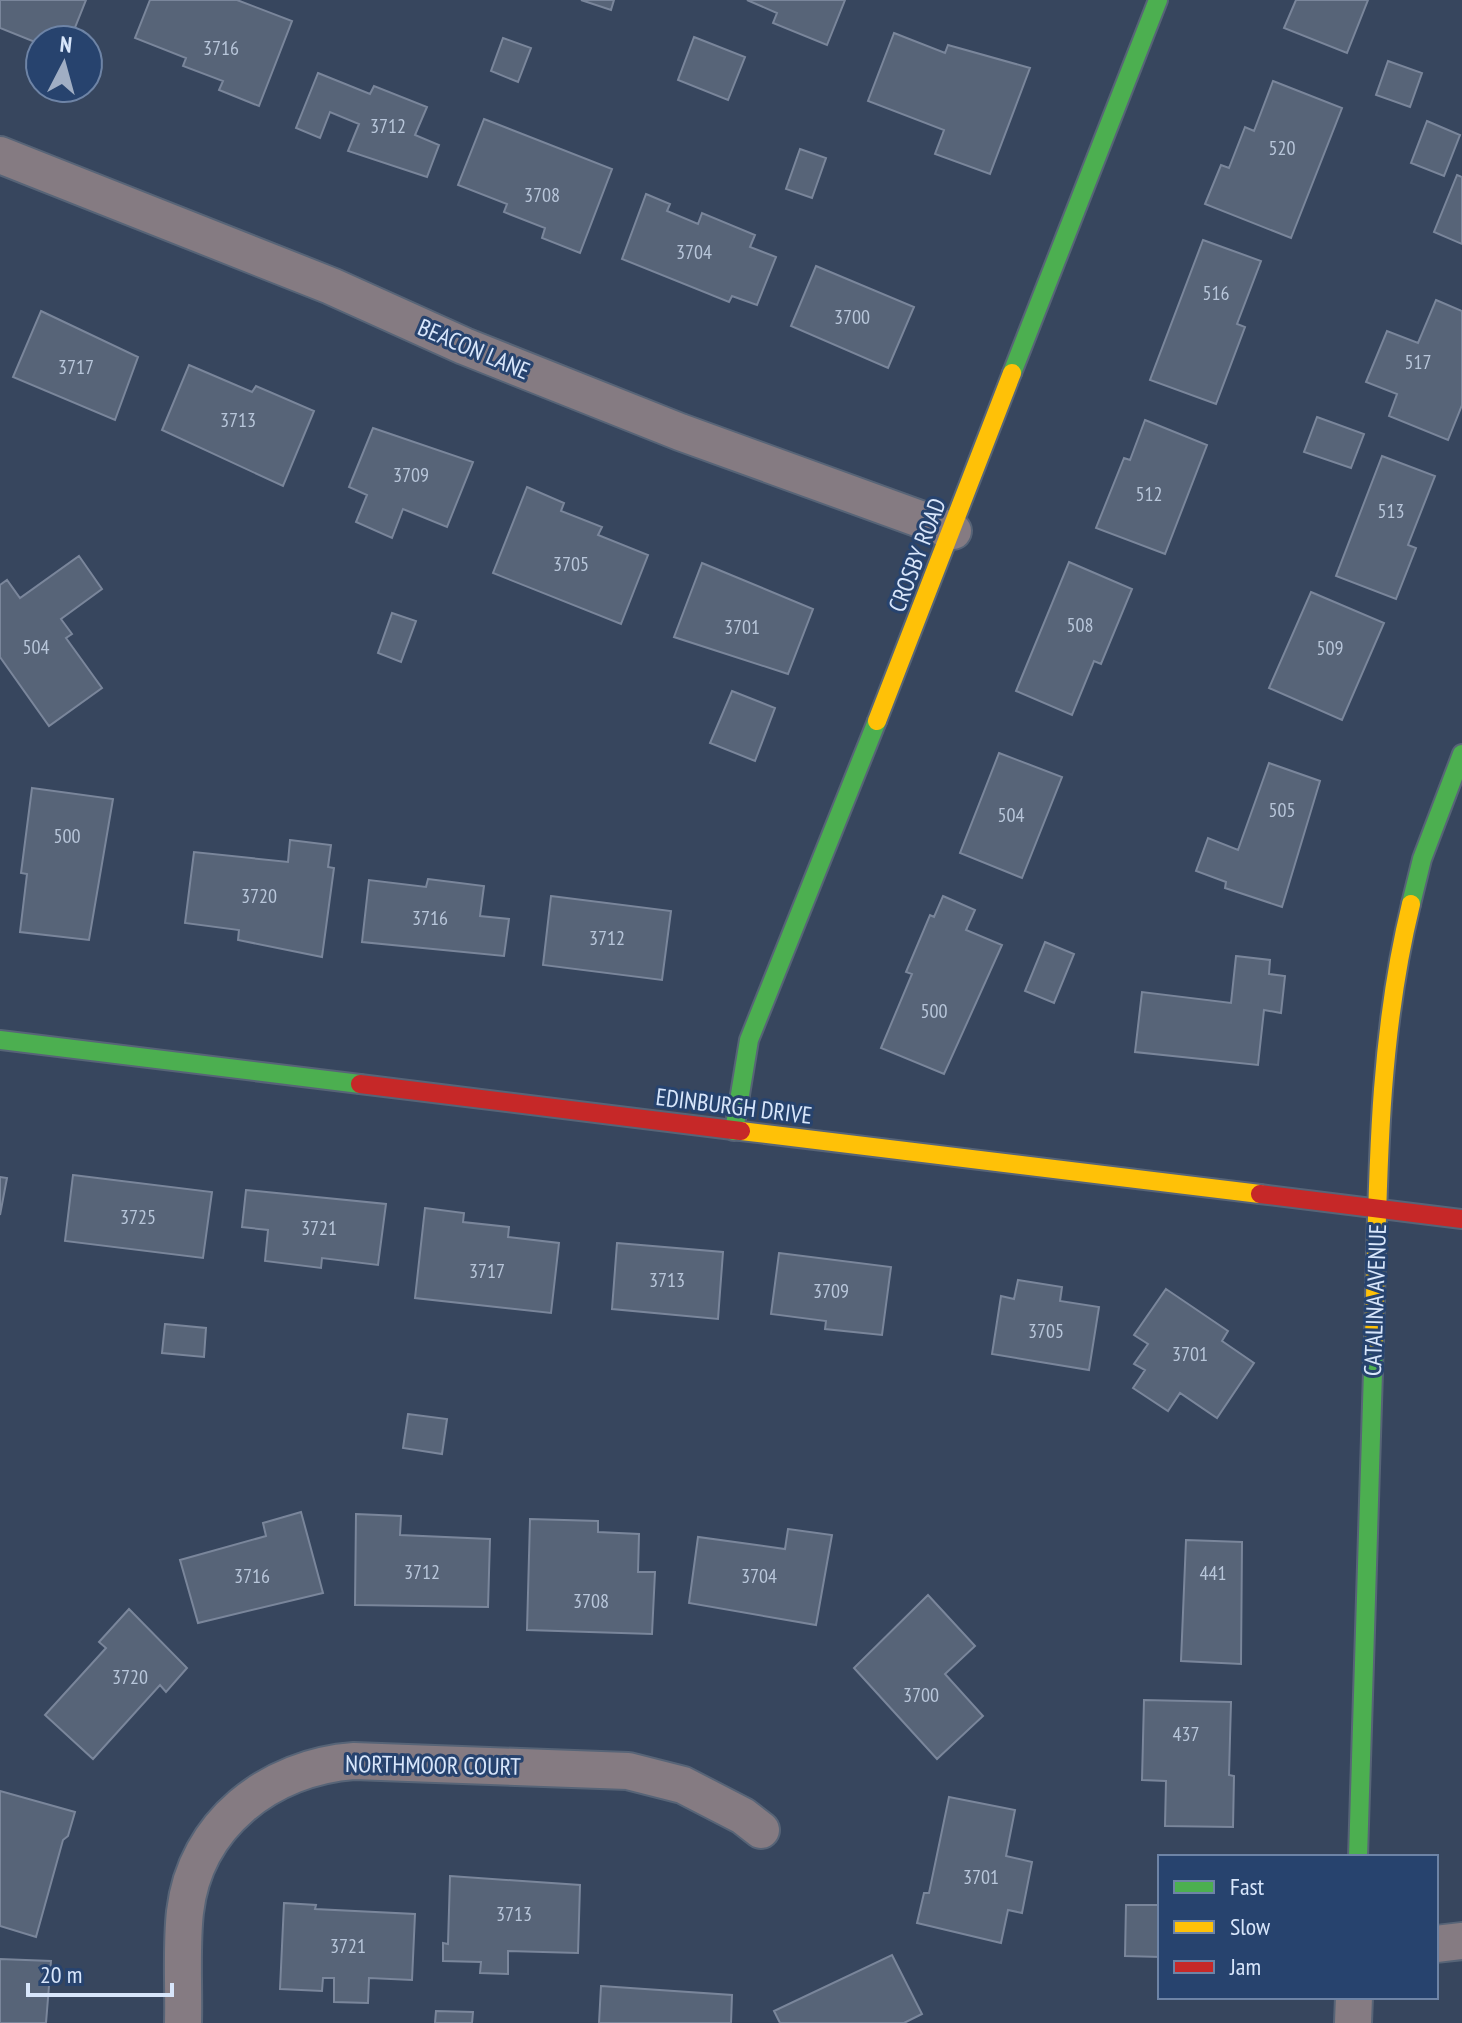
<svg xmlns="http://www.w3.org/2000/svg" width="1462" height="2023" font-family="'PT Sans Narrow',sans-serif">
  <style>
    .building { fill: #576478; stroke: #7a869b; stroke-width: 2 }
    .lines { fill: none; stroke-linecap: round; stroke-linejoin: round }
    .street-casing { stroke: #576477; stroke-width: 40 }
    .fast-casing { stroke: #576477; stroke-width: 22 }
    .slow-casing { stroke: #576477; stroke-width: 22 }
    .jam-casing { stroke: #576477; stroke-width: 22 }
    .street { stroke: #857b82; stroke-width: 36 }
    .fast { stroke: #4caf50; stroke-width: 18 }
    .slow { stroke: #ffc107; stroke-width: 18 }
    .jam { stroke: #c62828; stroke-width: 18 }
    .labels { text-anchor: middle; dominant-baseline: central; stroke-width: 6; stroke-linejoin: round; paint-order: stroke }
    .number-label { font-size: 20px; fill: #b8c6da }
    .street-label { font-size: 24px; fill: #d8e6fb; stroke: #27436e }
  </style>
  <rect width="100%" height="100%" fill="#37465e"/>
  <!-- building -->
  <path class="building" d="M 0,0 L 86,0 L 70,40 L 40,40 L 40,44 L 0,28 Z
    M 150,0 L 237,0 L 292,21 L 259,106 L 219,90 L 223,81 L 183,66 L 186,58 L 135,38 Z
    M 581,0 L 614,0 L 611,10 Z
    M 747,0 L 845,0 L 827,45 L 773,23 L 777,13 Z
    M 1296,0 L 1368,0 L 1347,53 L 1284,28 Z
    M 894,33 L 945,53 L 948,45 L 1030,68 L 990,174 L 935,154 L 944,130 L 868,101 Z
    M 694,37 L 745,57 L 728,100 L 678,80 Z
    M 503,38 L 531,48 L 518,82 L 491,71 Z
    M 1388,61 L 1422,73 L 1410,107 L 1376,95 Z
    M 318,73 L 370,94 L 374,86 L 427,107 L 415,135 L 439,145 L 427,177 L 348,151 L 359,124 L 330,112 L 320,138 L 296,128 Z
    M 1273,81 L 1342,108 L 1291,238 L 1205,204 L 1221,165 L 1229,168 L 1245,127 L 1254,131 Z
    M 484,119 L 612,169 L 580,253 L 542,238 L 545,228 L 504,212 L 507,204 L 458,185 Z
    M 1427,121 L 1460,135 L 1444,176 L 1411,163 Z
    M 800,149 L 826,158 L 812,198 L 786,189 Z
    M 1457,175 L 1462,177 L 1462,244 L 1434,232 Z
    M 646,194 L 670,204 L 667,211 L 698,224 L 702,213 L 755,235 L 750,247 L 776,257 L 757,305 L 732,296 L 729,302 L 622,259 Z
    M 1203,240 L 1261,261 L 1237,324 L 1245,327 L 1216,404 L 1150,380 Z
    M 816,266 L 914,307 L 888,368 L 791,326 Z
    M 1436,300 L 1462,311 L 1462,405 L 1448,440 L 1389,416 L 1397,394 L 1366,382 L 1387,331 L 1418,343 Z
    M 41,311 L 138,357 L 115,420 L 13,377 Z
    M 189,365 L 252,392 L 256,386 L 314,411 L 283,486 L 162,430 Z
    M 1317,417 L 1364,434 L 1351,468 L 1304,452 Z
    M 1145,420 L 1207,445 L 1165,554 L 1096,528 L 1124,458 L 1130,460 Z
    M 373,428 L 473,462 L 447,527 L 403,509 L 392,538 L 356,522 L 367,495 L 349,487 Z
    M 1382,456 L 1435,476 L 1408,545 L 1416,548 L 1396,599 L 1336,576 Z
    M 527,487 L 564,503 L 561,511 L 602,527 L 598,535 L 648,555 L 621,624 L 493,573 Z
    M 79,556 L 102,589 L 61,619 L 72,634 L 66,638 L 102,688 L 49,726 L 0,657 L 0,585 L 7,580 L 20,598 Z
    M 1069,562 L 1132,589 L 1101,664 L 1094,661 L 1072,715 L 1016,691 Z
    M 702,563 L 813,609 L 788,674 L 674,637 Z
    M 1311,592 L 1384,623 L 1342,720 L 1269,688 Z
    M 392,613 L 416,621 L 401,662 L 378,653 Z
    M 732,691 L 775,708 L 755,761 L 710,743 Z
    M 999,753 L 1062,777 L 1022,878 L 960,853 Z
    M 1269,763 L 1320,781 L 1282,907 L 1225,888 L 1226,882 L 1196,871 L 1208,838 L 1238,850 Z
    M 32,788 L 113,799 L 89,940 L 20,932 L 27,874 L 21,873 Z
    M 290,840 L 331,845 L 328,867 L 334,868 L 322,957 L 238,940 L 239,930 L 185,923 L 194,852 L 288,862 Z
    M 428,879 L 484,886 L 480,916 L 509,919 L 504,956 L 362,942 L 369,880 L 426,887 Z
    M 551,896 L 671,911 L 662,980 L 543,965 Z
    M 943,896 L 975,910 L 966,930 L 1002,945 L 944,1074 L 881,1048 L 912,974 L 906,972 L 930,915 L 934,917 Z
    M 1045,942 L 1074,954 L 1054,1003 L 1025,991 Z
    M 1236,956 L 1270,960 L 1269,974 L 1285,976 L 1281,1013 L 1264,1010 L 1258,1065 L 1135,1052 L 1142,992 L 1231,1003 Z
    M 73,1175 L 212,1192 L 203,1258 L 65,1241 Z
    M 0,1177 L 7,1178 L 0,1215 Z
    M 246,1190 L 386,1204 L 378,1265 L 322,1258 L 321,1268 L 265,1261 L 268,1230 L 242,1227 Z
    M 425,1208 L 464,1213 L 463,1222 L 509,1227 L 508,1237 L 559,1243 L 551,1313 L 415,1298 Z
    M 617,1243 L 723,1252 L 718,1319 L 612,1309 Z
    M 779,1253 L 891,1267 L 882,1335 L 825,1329 L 826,1321 L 771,1314 Z
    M 1018,1280 L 1062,1287 L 1060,1301 L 1099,1307 L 1089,1370 L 992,1354 L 1001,1296 L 1014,1299 Z
    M 1166,1289 L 1228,1331 L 1222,1341 L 1254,1363 L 1217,1418 L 1180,1393 L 1168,1411 L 1133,1388 L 1145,1370 L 1134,1364 L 1148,1344 L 1134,1335 Z
    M 165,1324 L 206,1328 L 204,1357 L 162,1353 Z
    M 408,1414 L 447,1419 L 442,1454 L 403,1448 Z
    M 301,1512 L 323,1593 L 198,1623 L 180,1560 L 266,1536 L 263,1523 Z
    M 356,1514 L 401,1516 L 400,1535 L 490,1539 L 488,1607 L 355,1605 Z
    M 530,1519 L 598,1521 L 598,1532 L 639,1534 L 638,1572 L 655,1572 L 652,1634 L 527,1630 Z
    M 788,1529 L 832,1535 L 816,1625 L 689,1603 L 698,1537 L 785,1549 Z
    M 1186,1540 L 1242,1542 L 1241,1664 L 1181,1661 Z
    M 928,1595 L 975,1646 L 945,1674 L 983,1716 L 937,1759 L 854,1668 Z
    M 129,1609 L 187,1668 L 166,1692 L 160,1685 L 93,1759 L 45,1715 L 106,1648 L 99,1642 Z
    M 1144,1700 L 1231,1702 L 1229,1775 L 1234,1776 L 1233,1827 L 1165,1826 L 1166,1781 L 1142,1780 Z
    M 0,1791 L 75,1812 L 68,1836 L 63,1840 L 36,1937 L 0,1926 Z
    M 949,1797 L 1015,1810 L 1006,1856 L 1032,1862 L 1022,1913 L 1008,1910 L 1001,1943 L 917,1923 L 924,1893 L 929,1893 Z
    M 450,1876 L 580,1885 L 578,1953 L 508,1951 L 508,1974 L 480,1973 L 481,1962 L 443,1961 L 443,1943 L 448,1944 Z
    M 284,1903 L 316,1905 L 315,1909 L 415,1914 L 412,1980 L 369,1978 L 368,2003 L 334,2002 L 334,1978 L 323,1978 L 322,1991 L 280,1989 Z
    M 1126,1905 L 1160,1905 L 1160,1957 L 1125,1956 Z
    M 892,1955 L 922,2014 L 904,2023 L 780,2023 L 774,2011 Z
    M 0,1959 L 51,1961 L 46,2023 L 0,2023 Z
    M 601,1986 L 732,1995 L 731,2023 L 599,2023 Z
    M 436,2011 L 473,2012 L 472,2023 L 435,2023 Z"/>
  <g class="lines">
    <defs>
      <path id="street" d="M 0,155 L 331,286 L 464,346 L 680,432 L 953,531
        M 1436,1944 L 1462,1941
        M 183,2023 C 184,1986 181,1948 185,1912 C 195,1824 270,1767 354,1761 L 628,1771 L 683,1785 L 743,1816 L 761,1830
        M 1353,2023 L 1354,1997"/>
      <path id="fast" d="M 1012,373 L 1158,0
        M 1411,904 L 1422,859 L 1462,754
        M 0,1040 L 360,1084
        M 734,1131 L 749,1040 L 877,721
        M 1358,1857 L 1374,1339"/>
      <path id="slow" d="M 877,721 L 1012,373
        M 741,1131 L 1260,1194
        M 1374,1339 C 1378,1193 1376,1047 1411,904"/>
      <path id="jam" d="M 360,1084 L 741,1131
        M 1260,1194 L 1462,1219"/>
    </defs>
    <!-- street casing -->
    <use href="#street" class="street-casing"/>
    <!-- fast casing -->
    <use href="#fast" class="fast-casing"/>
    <!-- slow casing -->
    <use href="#slow" class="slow-casing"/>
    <!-- jam casing -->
    <use href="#jam" class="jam-casing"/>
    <!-- street -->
    <use href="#street" class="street"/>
    <!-- fast -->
    <use href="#fast" class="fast"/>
    <!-- slow -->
    <use href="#slow" class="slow"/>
    <!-- jam -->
    <use href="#jam" class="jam"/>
  </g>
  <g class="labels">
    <!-- number labels -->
    <g class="number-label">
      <text x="221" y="48">3716</text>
      <text x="388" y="126">3712</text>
      <text x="1282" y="148">520</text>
      <text x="542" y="195">3708</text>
      <text x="694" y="252">3704</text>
      <text x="1216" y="293">516</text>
      <text x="852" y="317">3700</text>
      <text x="1418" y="362">517</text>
      <text x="76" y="367">3717</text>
      <text x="238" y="420">3713</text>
      <text x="411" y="475">3709</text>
      <text x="1149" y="494">512</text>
      <text x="1391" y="511">513</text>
      <text x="571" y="564">3705</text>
      <text x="1080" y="625">508</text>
      <text x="742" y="627">3701</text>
      <text x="36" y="647">504</text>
      <text x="1330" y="648">509</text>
      <text x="1282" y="810">505</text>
      <text x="1011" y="815">504</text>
      <text x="67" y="836">500</text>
      <text x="259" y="896">3720</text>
      <text x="430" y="918">3716</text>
      <text x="607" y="938">3712</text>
      <text x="934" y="1011">500</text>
      <text x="138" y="1217">3725</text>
      <text x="319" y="1228">3721</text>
      <text x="487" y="1271">3717</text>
      <text x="667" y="1280">3713</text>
      <text x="831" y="1291">3709</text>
      <text x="1046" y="1331">3705</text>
      <text x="1190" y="1354">3701</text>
      <text x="422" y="1572">3712</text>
      <text x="1213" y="1573">441</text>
      <text x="252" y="1576">3716</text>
      <text x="759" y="1576">3704</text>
      <text x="591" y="1601">3708</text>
      <text x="130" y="1677">3720</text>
      <text x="921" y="1695">3700</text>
      <text x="1186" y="1734">437</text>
      <text x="981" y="1877">3701</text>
      <text x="514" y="1914">3713</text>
      <text x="348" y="1946">3721</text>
    </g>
    <!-- street labels -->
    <g class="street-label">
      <text transform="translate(474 349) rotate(23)">BEACON LANE</text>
      <text transform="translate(917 555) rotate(-69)">CROSBY ROAD</text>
      <text transform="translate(734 1106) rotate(7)">EDINBURGH DRIVE</text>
      <text transform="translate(1375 1300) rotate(-88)">CATALINA AVENUE</text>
      <text transform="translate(433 1765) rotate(1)">NORTHMOOR COURT</text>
    </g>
  </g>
  <!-- legend -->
  <rect x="1158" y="1855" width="280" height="144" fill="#27436e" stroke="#6e84a6" stroke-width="2"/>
  <rect x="1174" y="1881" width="40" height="12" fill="#4caf50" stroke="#6e84a6" stroke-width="2"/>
  <text x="1230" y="1895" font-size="24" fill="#d8e6fb">Fast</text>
  <rect x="1174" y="1921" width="40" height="12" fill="#ffc107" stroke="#6e84a6" stroke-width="2"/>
  <text x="1230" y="1935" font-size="24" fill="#d8e6fb">Slow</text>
  <rect x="1174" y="1961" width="40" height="12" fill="#c62828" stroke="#6e84a6" stroke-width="2"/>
  <text x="1230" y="1975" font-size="24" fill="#d8e6fb">Jam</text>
  <!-- north arrow -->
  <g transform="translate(64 64) rotate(6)"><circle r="38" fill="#27436e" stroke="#6e84a6" stroke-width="2"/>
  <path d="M0-6L14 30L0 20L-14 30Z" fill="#a0aec4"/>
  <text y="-12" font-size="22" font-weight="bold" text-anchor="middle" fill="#d8e6fb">N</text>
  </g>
  <!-- scale -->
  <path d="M28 1983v12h144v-12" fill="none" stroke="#d8e6fb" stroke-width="4"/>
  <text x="40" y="1983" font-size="24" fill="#d8e6fb" stroke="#27436e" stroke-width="6" paint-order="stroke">20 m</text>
</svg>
